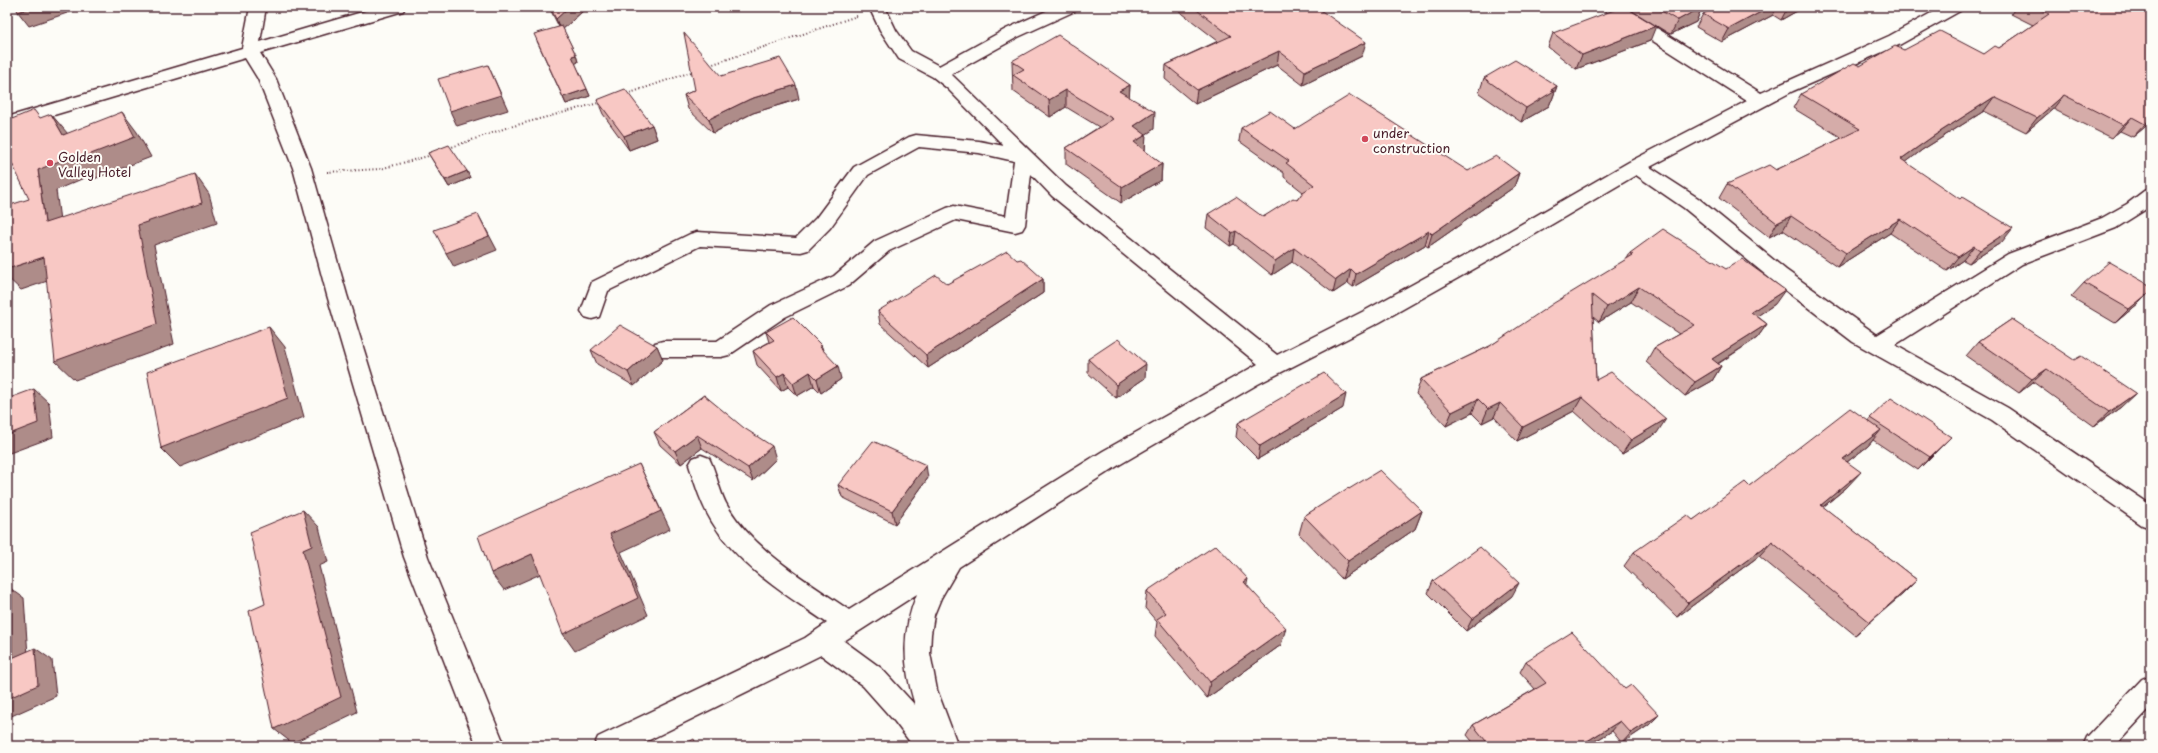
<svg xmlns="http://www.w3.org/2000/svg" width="2158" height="753" font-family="'Playpen Sans',sans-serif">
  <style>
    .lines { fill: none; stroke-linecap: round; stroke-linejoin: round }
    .minor-casing { stroke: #4a1f2b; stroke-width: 3 }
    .path { stroke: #4a1f2b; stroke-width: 2; stroke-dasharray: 1 2.5; stroke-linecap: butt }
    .minor { fill: #fdfcf7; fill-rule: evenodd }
    .wall { fill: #d5aca9; stroke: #4a1f2b }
    .shaded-wall { fill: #ae8c89; stroke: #4a1f2b }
    .building { fill: #f8c8c4; stroke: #4a1f2b }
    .poi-dot { fill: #d1495b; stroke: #fdfcf7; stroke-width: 1.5 }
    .labels { text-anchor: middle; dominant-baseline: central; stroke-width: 4; stroke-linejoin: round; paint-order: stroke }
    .poi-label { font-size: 13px; fill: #4a1f2b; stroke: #fdfcf7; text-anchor: start }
  </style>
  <rect width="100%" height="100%" fill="#fdfcf7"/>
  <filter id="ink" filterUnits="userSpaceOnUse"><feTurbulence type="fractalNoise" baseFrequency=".025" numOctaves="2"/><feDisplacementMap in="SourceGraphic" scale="8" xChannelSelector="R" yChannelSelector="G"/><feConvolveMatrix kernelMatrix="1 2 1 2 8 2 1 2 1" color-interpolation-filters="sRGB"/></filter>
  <g filter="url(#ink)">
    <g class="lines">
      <defs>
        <path id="minor" d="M 250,7 L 266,7 L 260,42 L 379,7 L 405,7 L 403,11 L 260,53 L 276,79 L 311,168 L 347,295 L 428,557 L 505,746 L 477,746 L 404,557 L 327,295 L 293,168 L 258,79 L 245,58 L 7,129 L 7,117 L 242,48 Z
          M 869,7 L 885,7 L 896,30 L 911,51 L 939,66 L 1006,29 L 1055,7 L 1077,7 L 1075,11 L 1018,37 L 951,74 L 1066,186 L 1277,355 L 1366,310 L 1506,233 L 1629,162 L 1747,101 L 1606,11 L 1604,7 L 1623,7 L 1761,93 L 1889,36 L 1942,7 L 1962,7 L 1960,11 L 1901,44 L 1793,91 L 1650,167 L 1698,198 L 1786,270 L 1877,335 L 2008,254 L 2102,218 L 2127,204 L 2144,191 L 2151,189 L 2151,206 L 2116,228 L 2022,264 L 1895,345 L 2008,408 L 2151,505 L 2151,528 L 2142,525 L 1992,420 L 1853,342 L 1772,280 L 1684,208 L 1636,175 L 1520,243 L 1380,322 L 1258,384 L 1119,465 L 959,567 L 941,598 L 934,615 L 931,634 L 930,653 L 937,690 L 958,746 L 913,746 L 895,722 L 863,686 L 821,655 L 637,746 L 594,746 L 598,737 L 805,638 L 827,623 C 786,595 738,566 712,522 C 701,504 695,484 689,465 L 693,458 L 701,455 L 709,458 C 717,474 719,492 728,507 C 756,552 807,581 849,610 L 1103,451 L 1258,364 L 1052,196 L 1031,174 L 1025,225 L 1022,230 L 1015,232 L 956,220 L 889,251 L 848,286 L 785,317 L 729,355 L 721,357 L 663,357 L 655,355 L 652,349 L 655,343 L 663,341 L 717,341 L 771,305 L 834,276 L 875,241 L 947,208 L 954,206 L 1006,216 L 1014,161 L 979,153 L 919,147 L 868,175 L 830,228 L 808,250 L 801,252 L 700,246 L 608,291 L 599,317 L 592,319 L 585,317 L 581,311 L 592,282 L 690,234 L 697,232 L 796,238 L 816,218 L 854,167 L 909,137 L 916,135 L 979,141 L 1004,146 L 947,88 L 933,77 L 899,59 L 880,30 ZM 917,594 C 901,632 903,666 915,705 L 881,668 L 844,641 Z
          M 2151,675 L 2151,707 L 2115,746 L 2083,746 L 2087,737 L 2142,679 Z"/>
      </defs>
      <!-- minor casing -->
      <use href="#minor" class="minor-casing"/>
      <!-- path -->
      <path class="path" d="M 710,65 L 857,16
        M 627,94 L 694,71
        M 449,148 L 506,128 L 602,102
        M 327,172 L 380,169 L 432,155"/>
      <!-- minor -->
      <use href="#minor" class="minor"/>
    </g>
    <!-- wall -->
    <path class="wall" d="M 549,7 L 583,7 L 584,10 L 563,29 L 576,55 L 578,62 L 575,63 L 590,96 L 566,104 L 537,41 L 559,27 Z
      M 1174,7 L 1316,7 L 1362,56 L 1303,85 L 1277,65 L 1195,104 L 1165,79 L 1166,65 L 1218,41 Z
      M 1626,7 L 1702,7 L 1696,22 L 1671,34 L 1668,33 Z
      M 1716,7 L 1804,7 L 1781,20 L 1773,15 L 1722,42 L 1696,27 L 1703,14 Z
      M 2016,7 L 2151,7 L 2151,122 L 2133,137 L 2120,131 L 2111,138 L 2053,109 L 2026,132 L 1984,111 L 1922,150 L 1906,162 L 2002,242 L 1969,263 L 1963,260 L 1947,271 L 1890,233 L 1837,267 L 1783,230 L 1769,237 L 1719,198 L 1727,184 L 1776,170 L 1842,138 L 1793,108 L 1801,94 L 1860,66 L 1904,50 L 1984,54 L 1999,48 L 2033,25 L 2011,14 Z
      M 1553,33 L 1650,41 L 1576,69 L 1548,47 Z
      M 1012,61 L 1130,85 L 1129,97 L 1154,129 L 1145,135 L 1145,151 L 1162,164 L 1161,180 L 1121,203 L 1066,164 L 1066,148 L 1099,127 L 1066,107 L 1050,117 L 1013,91 Z
      M 721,76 L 799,99 L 753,113 L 713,133 L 688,109 L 684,95 L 695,90 Z
      M 1484,78 L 1557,86 L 1552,100 L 1551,101 L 1549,106 L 1521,122 L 1479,93 Z
      M 597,100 L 652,125 L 657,139 L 629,150 L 603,114 Z
      M 1241,128 L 1295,129 L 1468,171 L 1519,173 L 1514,187 L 1428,247 L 1425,245 L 1353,287 L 1348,283 L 1333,293 L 1292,262 L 1272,275 L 1234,244 L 1230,246 L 1206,228 L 1208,214 L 1263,217 L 1297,200 L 1303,192 L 1284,177 L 1284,173 L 1239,141 Z
      M 428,153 L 467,171 L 470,178 L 449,187 Z
      M 1630,253 L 1775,304 L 1757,316 L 1767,324 L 1757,338 L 1718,364 L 1721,366 L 1712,381 L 1685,396 L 1646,362 L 1654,348 L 1679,334 L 1631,302 L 1599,322 L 1593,317 L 1596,380 L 1657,433 L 1622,454 L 1574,411 L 1517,441 L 1494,417 L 1482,423 L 1472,413 L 1446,426 L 1416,394 L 1421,379 L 1490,346 L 1627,259 Z
      M 1017,260 L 1043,279 L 1043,293 L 928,368 L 880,324 L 878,311 L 947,284 Z
      M 2084,283 L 2151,291 L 2140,302 L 2115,323 L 2071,297 Z
      M 2012,319 L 2121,407 L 2094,426 L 2033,382 L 2019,393 L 1966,356 L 1978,342 Z
      M 766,332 L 821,345 L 823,350 L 841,379 L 821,393 L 814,386 L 797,396 L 788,387 L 781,391 L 757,365 L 753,351 L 769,342 Z
      M 657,346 L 663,360 L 634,386 L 597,364 L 591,350 Z
      M 1088,359 L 1145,378 L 1116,398 L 1088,373 Z
      M 704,395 L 776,459 L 753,481 L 702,448 L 681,464 L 660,445 L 654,432 Z
      M 1343,408 L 1258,459 L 1236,437 L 1238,423 Z
      M 1870,418 L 1951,437 L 1918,470 L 1873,440 L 1868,446 L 1847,462 L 1847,487 L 1823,507 L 1917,580 L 1855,635 L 1759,556 L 1677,617 L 1624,566 L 1634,552 L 1693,520 L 1749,486 L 1868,421 Z
      M 928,478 L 895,524 L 842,497 L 838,485 Z
      M 1349,489 L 1422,511 L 1415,529 L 1342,579 L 1299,534 L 1304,516 Z
      M 1433,581 L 1512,596 L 1466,631 L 1428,593 Z
      M 1247,585 L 1281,645 L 1207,698 L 1155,636 L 1157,622 L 1145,608 L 1147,591 Z
      M 1526,661 L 1649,725 L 1622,743 L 1612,731 L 1587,746 L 1476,746 L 1467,735 L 1473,725 L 1535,689 L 1520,672 Z"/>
    <!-- shaded-wall -->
    <path class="shaded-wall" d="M 32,7 L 75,7 L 76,10 L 29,26 L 18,12 Z
      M 569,7 L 583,7 L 584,10 L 561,31 L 556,19 Z
      M 1702,7 L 1696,22 L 1671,34 L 1678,20 Z
      M 1770,7 L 1777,7 L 1773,15 L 1722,42 L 1729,29 Z
      M 1788,7 L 1804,7 L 1781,20 Z
      M 1656,26 L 1650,41 L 1576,69 L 1582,55 Z
      M 1366,42 L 1362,56 L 1303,85 L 1305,71 Z
      M 1279,51 L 1277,65 L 1195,104 L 1197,90 Z
      M 576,55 L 578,62 L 575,64 L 572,56 Z
      M 488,65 L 508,110 L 457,126 L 450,111 Z
      M 796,85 L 799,99 L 753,113 L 713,133 L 709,119 L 750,99 Z
      M 1130,85 L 1129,101 L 1119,91 Z
      M 1557,86 L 1552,100 L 1551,101 L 1549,106 L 1521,122 L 1526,108 L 1551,90 Z
      M 587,89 L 590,96 L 566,104 L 563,97 Z
      M 1066,90 L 1066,107 L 1050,117 L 1049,100 Z
      M 2064,95 L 2053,109 L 2026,132 L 2037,118 Z
      M 1994,97 L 1984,111 L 1922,150 L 1892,173 L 1901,159 L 1932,137 Z
      M 122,112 L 137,132 L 151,157 L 94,179 L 91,175 L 56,190 L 63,243 L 45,223 L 38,170 Z
      M 1155,112 L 1154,129 L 1139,139 L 1146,135 L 1145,151 L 1133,159 L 1134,126 Z
      M 51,114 L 68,134 L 63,135 Z
      M 2132,117 L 2120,131 L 2111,138 L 2123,125 Z
      M 2151,119 L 2151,122 L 2133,137 L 2145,124 Z
      M 652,125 L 657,139 L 629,150 L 624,136 Z
      M 1162,164 L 1161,180 L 1121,203 L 1122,187 Z
      M 467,171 L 470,178 L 449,187 L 445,180 Z
      M 1519,173 L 1514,187 L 1428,247 L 1432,234 Z
      M 195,174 L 209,194 L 217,223 L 154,245 L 174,344 L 75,380 L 55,361 L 138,225 Z
      M 478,214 L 497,250 L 454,267 L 446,253 Z
      M 1791,216 L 1783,230 L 1769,237 L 1777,223 Z
      M 1900,219 L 1890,233 L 1837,267 L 1846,253 Z
      M 2013,228 L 2002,242 L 1969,263 L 1980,250 Z
      M 1236,231 L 1234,244 L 1230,246 L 1232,233 Z
      M 1429,231 L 1425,245 L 1353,287 L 1356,274 Z
      M 1974,246 L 1963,260 L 1947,271 L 1958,257 Z
      M 1294,248 L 1292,262 L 1272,275 L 1275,261 Z
      M 44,257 L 62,276 L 21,290 L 7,277 L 7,269 Z
      M 1351,269 L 1348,283 L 1333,293 L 1336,280 Z
      M 1043,279 L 1043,293 L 928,368 L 926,355 Z
      M 1639,287 L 1631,302 L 1599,322 L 1607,307 Z
      M 1785,290 L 1775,304 L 1741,327 L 1751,312 Z
      M 2151,291 L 2140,302 L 2115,323 L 2129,309 Z
      M 1767,324 L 1757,338 L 1703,373 L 1712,359 Z
      M 269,327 L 285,347 L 304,417 L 180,467 L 161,448 Z
      M 821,345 L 825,358 L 819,346 Z
      M 657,346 L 663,360 L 634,386 L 628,372 Z
      M 1146,364 L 1145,378 L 1116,398 L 1116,385 Z
      M 838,366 L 841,379 L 821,393 L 817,379 Z
      M 1721,366 L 1712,381 L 1685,396 L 1695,382 Z
      M 2047,369 L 2033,382 L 2019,393 L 2032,379 Z
      M 810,372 L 814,386 L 797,396 L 793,383 Z
      M 784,373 L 788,387 L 781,391 L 777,377 Z
      M 34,389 L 49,403 L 53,437 L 7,454 L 7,435 Z
      M 2136,393 L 2121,407 L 2094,426 L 2109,412 Z
      M 1346,394 L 1343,408 L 1258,459 L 1260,446 Z
      M 1582,397 L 1574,411 L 1517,441 L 1523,427 Z
      M 1478,399 L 1472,413 L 1446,426 L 1452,412 Z
      M 1500,403 L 1494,417 L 1482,423 L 1488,409 Z
      M 1666,419 L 1657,433 L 1622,454 L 1631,440 Z
      M 1881,430 L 1868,446 L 1830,475 L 1843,459 Z
      M 697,435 L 702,448 L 681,464 L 675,451 Z
      M 1951,437 L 1918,470 L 1930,457 Z
      M 772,446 L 776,459 L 753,481 L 748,468 Z
      M 639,464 L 670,529 L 621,552 L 648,615 L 575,651 L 563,634 Z
      M 926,465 L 928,478 L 895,524 L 892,511 Z
      M 1861,472 L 1847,487 L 1807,520 L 1821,505 Z
      M 303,510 L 319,527 L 328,562 L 319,566 L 357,712 L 292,743 L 274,729 L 303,550 Z
      M 1422,511 L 1415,529 L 1342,579 L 1348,561 Z
      M 1772,542 L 1759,556 L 1677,617 L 1688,603 Z
      M 532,554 L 545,572 L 504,590 L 491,573 Z
      M 1248,579 L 1244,597 L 1244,582 Z
      M 1917,580 L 1902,595 L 1855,635 L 1870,622 Z
      M 1519,583 L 1512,596 L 1466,631 L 1472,619 Z
      M 7,586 L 24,598 L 29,670 L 12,658 Z
      M 1286,628 L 1281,645 L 1207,698 L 1210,682 Z
      M 35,648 L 52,660 L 56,696 L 7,718 L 7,699 Z
      M 1659,715 L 1649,725 L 1622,743 L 1631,733 Z
      M 1620,721 L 1612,731 L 1587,746 L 1579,746 Z"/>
    <!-- building -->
    <path class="building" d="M 16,7 L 32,7 L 18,12 Z
      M 550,7 L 569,7 L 556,19 Z
      M 1193,7 L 1316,7 L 1366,42 L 1305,71 L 1279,51 L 1197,90 L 1166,65 L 1231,36 Z
      M 1622,7 L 1625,7 L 1656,26 L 1582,55 L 1553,33 Z
      M 1655,7 L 1702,7 L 1678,20 L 1675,19 Z
      M 1716,7 L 1770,7 L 1729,29 L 1703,14 Z
      M 2035,7 L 2151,7 L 2151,119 L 2145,124 L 2132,117 L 2123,125 L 2064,95 L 2037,118 L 1994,97 L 1932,137 L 1901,159 L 1960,199 L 1962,197 L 2013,228 L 1980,250 L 1974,246 L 1958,257 L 1900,219 L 1846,253 L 1791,216 L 1777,223 L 1727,184 L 1769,165 L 1776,170 L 1860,129 L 1801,94 L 1854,63 L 1860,66 L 1895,46 L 1904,50 L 1940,31 L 1984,54 L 1995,46 L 1999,48 L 2049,14 Z
      M 562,26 L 576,55 L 572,56 L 587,89 L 563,97 L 534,34 Z
      M 684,33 L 721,76 L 780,58 L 796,85 L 750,99 L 709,119 L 684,95 L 695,90 Z
      M 1058,35 L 1130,85 L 1119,91 L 1155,112 L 1134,126 L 1146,135 L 1134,142 L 1162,164 L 1122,187 L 1066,148 L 1113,119 L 1066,90 L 1049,100 L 1013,75 L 1024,69 L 1012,61 Z
      M 1515,60 L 1557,86 L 1551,90 L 1554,91 L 1526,108 L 1484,78 Z
      M 488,65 L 501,95 L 450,111 L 438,79 Z
      M 625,89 L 652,125 L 624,136 L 597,100 Z
      M 1350,95 L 1468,171 L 1496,156 L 1519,173 L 1432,234 L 1429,231 L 1356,274 L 1351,269 L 1336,280 L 1294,248 L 1275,261 L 1236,231 L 1232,233 L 1208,214 L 1236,197 L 1263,217 L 1293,198 L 1297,200 L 1303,192 L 1314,185 L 1286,163 L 1289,161 L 1241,128 L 1270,111 L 1295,129 Z
      M 34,110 L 40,118 L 51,114 L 63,135 L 122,112 L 135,137 L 78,159 L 76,154 L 38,170 L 45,223 L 195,174 L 202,203 L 138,225 L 157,324 L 55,361 L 44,257 L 7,269 L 7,206 L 29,199 L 7,153 L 7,121 Z
      M 449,145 L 467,171 L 445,180 L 428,153 Z
      M 478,214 L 489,236 L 446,253 L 434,230 Z
      M 1663,229 L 1726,269 L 1742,259 L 1785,290 L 1751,312 L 1767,324 L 1712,359 L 1721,366 L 1695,382 L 1654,348 L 1695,325 L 1639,287 L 1607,307 L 1592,295 L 1596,380 L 1611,372 L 1666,419 L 1631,440 L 1582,397 L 1523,427 L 1500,403 L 1488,409 L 1478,399 L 1452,412 L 1421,379 L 1490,346 L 1554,303 L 1633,255 L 1630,253 Z
      M 1007,251 L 1017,260 L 1021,259 L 1043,279 L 926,355 L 878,311 L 936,275 L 947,284 Z
      M 2109,262 L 2151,286 L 2151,291 L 2129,309 L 2084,283 Z
      M 793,317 L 821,345 L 819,346 L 838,366 L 817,379 L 810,372 L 793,383 L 784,373 L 777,377 L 753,351 L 774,340 L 766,332 Z
      M 2012,319 L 2074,360 L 2081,356 L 2136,393 L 2109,412 L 2047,369 L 2032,379 L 1978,342 Z
      M 620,325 L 657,346 L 628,372 L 591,350 Z
      M 269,327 L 288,398 L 161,448 L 147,372 Z
      M 1118,339 L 1146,364 L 1116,385 L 1088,359 Z
      M 1324,373 L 1346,394 L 1260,446 L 1238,423 Z
      M 34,389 L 38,423 L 7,435 L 7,399 Z
      M 704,395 L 744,428 L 772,446 L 748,468 L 697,435 L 675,451 L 654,432 Z
      M 1891,398 L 1951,437 L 1930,457 L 1870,418 Z
      M 1850,408 L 1881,430 L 1843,459 L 1861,472 L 1821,505 L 1917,580 L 1870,622 L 1772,542 L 1688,603 L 1634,552 L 1687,515 L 1693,520 L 1745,482 L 1749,486 Z
      M 873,441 L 926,465 L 892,511 L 838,485 Z
      M 639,464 L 661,511 L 610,534 L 638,598 L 563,634 L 532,554 L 491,573 L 478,536 Z
      M 1380,470 L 1422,511 L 1348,561 L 1304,516 L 1348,488 L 1349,489 Z
      M 303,510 L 312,546 L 303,550 L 341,697 L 274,729 L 249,611 L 265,604 L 250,532 Z
      M 1216,545 L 1248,579 L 1244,582 L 1286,628 L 1210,682 L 1157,619 L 1166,613 L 1147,591 Z
      M 1480,547 L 1519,583 L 1472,619 L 1433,581 Z
      M 7,590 L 12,658 L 35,648 L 38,685 L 7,699 Z
      M 1572,632 L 1625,689 L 1631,685 L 1659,715 L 1631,733 L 1620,721 L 1579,746 L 1490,746 L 1473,725 L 1546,683 L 1526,661 Z
      M 694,739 L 697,746 L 681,746 Z"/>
  </g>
  <!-- markers -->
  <g class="poi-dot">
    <circle cx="1365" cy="139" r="4"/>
    <circle cx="50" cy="163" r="4"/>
  </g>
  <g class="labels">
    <!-- poi labels -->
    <g class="poi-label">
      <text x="1373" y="132">under<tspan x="1373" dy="15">construction</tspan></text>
      <text x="58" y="156">Golden<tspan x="58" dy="15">Valley Hotel</tspan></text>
    </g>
  </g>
  <!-- margin -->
  <rect width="2158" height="753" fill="none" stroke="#fdfcf7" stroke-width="24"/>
  <rect x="12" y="12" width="2134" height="729" fill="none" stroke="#4a1f2b" stroke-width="1.5" filter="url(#ink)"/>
</svg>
